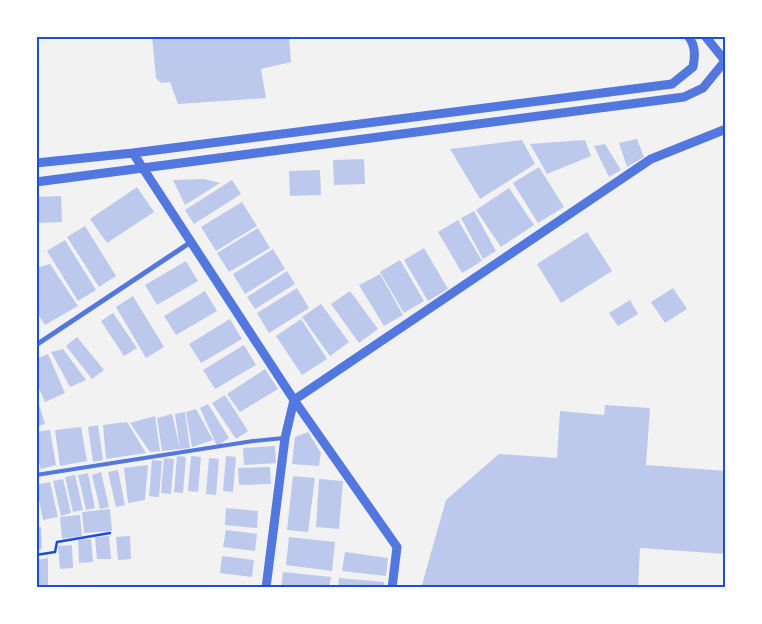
<svg xmlns="http://www.w3.org/2000/svg" width="762" height="624" font-family="'Source Sans 3',sans-serif">
  <style>
    .building { fill: #bdc9ec }
    .lines { fill: none; stroke-linecap: round; stroke-linejoin: round }
    .path { stroke: #1d4ed8; stroke-width: 2.5 }
    .service { stroke: #5277de; stroke-width: 4 }
    .minor { stroke: #5277de; stroke-width: 5 }
    .tertiary { stroke: #5277de; stroke-width: 9 }
    .neatline { fill: none; stroke: #1d4ed8; stroke-width: 2 }
  </style>
  <rect width="100%" height="100%" fill="#f2f2f2"/>
  <!-- building -->
  <path class="building" d="M 152,36 L 289,36 L 291,62 L 261,69 L 266,98 L 178,104 L 170,82 L 161,83 L 156,78 Z
    M 637,139 L 644,157 L 627,167 L 619,143 Z
    M 522,140 L 535,164 L 480,199 L 450,149 Z
    M 585,140 L 591,156 L 547,174 L 530,144 Z
    M 605,144 L 621,170 L 609,177 L 594,146 Z
    M 364,159 L 365,184 L 334,185 L 333,160 Z
    M 539,167 L 564,207 L 538,223 L 513,183 Z
    M 320,170 L 321,195 L 290,196 L 289,171 Z
    M 204,179 L 220,183 L 185,205 L 173,180 Z
    M 232,180 L 241,194 L 194,224 L 185,210 Z
    M 137,187 L 154,212 L 107,243 L 90,219 Z
    M 509,188 L 534,225 L 501,247 L 476,210 Z
    M 61,196 L 62,222 L 36,223 L 36,197 Z
    M 242,202 L 257,226 L 216,251 L 201,227 Z
    M 474,211 L 496,251 L 483,259 L 461,218 Z
    M 458,220 L 482,261 L 462,273 L 438,232 Z
    M 85,226 L 116,276 L 99,287 L 67,237 Z
    M 258,228 L 270,248 L 229,272 L 217,253 Z
    M 587,232 L 612,271 L 561,303 L 537,264 Z
    M 65,240 L 96,290 L 78,301 L 47,251 Z
    M 424,248 L 448,289 L 428,301 L 404,260 Z
    M 273,249 L 285,269 L 245,294 L 233,274 Z
    M 400,260 L 424,301 L 404,313 L 380,272 Z
    M 186,261 L 198,281 L 157,305 L 145,285 Z
    M 50,264 L 78,306 L 45,325 L 36,311 L 36,268 Z
    M 287,271 L 295,284 L 255,309 L 247,297 Z
    M 380,274 L 403,315 L 384,326 L 359,285 Z
    M 297,288 L 309,308 L 269,333 L 257,313 Z
    M 673,288 L 687,309 L 665,323 L 651,302 Z
    M 205,291 L 217,311 L 176,335 L 164,316 Z
    M 350,291 L 378,329 L 359,343 L 331,304 Z
    M 133,296 L 164,347 L 146,358 L 116,307 Z
    M 630,300 L 638,314 L 618,326 L 609,313 Z
    M 321,304 L 349,342 L 330,356 L 302,317 Z
    M 113,313 L 137,348 L 124,356 L 101,321 Z
    M 230,319 L 242,339 L 201,363 L 189,344 Z
    M 301,319 L 327,359 L 302,375 L 276,336 Z
    M 77,337 L 104,370 L 92,379 L 66,346 Z
    M 244,345 L 256,365 L 215,389 L 203,370 Z
    M 63,349 L 86,380 L 70,387 L 51,352 Z
    M 48,354 L 65,393 L 45,402 L 36,381 L 36,359 Z
    M 265,369 L 278,389 L 240,412 L 227,394 Z
    M 36,395 L 45,424 L 36,427 Z
    M 225,395 L 248,431 L 236,439 L 212,403 Z
    M 208,404 L 229,438 L 217,446 L 200,408 Z
    M 605,405 L 650,408 L 646,465 L 726,471 L 726,554 L 640,548 L 638,588 L 421,588 L 446,500 L 499,454 L 557,458 L 560,411 L 604,415 Z
    M 196,409 L 213,440 L 192,447 L 186,412 Z
    M 185,412 L 190,448 L 180,449 L 175,414 Z
    M 172,414 L 180,449 L 162,451 L 157,418 Z
    M 155,416 L 160,451 L 150,452 L 130,423 Z
    M 127,422 L 146,453 L 106,459 L 103,425 Z
    M 98,425 L 103,460 L 93,462 L 88,427 Z
    M 81,427 L 87,461 L 60,466 L 55,430 Z
    M 50,430 L 56,465 L 41,469 L 36,452 L 36,432 Z
    M 308,432 L 321,453 L 319,466 L 292,464 L 295,437 Z
    M 275,446 L 276,463 L 244,465 L 243,448 Z
    M 177,456 L 186,457 L 183,493 L 174,492 Z
    M 191,456 L 201,457 L 198,492 L 188,491 Z
    M 226,456 L 236,457 L 233,492 L 223,491 Z
    M 164,458 L 174,459 L 171,494 L 161,493 Z
    M 209,458 L 219,459 L 216,495 L 206,494 Z
    M 152,460 L 162,461 L 159,497 L 149,496 Z
    M 148,465 L 145,500 L 128,503 L 124,468 Z
    M 270,467 L 271,484 L 239,485 L 238,468 Z
    M 118,470 L 125,505 L 116,507 L 108,472 Z
    M 101,472 L 109,507 L 100,509 L 92,475 Z
    M 88,473 L 95,508 L 86,510 L 78,475 Z
    M 75,475 L 83,510 L 73,512 L 65,477 Z
    M 293,476 L 315,478 L 308,532 L 287,530 Z
    M 63,479 L 71,513 L 61,516 L 53,481 Z
    M 319,479 L 343,481 L 339,529 L 316,527 Z
    M 50,482 L 58,517 L 43,520 L 36,485 Z
    M 226,508 L 258,511 L 257,528 L 225,525 Z
    M 110,509 L 112,531 L 84,533 L 82,512 Z
    M 80,515 L 82,536 L 62,539 L 60,517 Z
    M 36,527 L 41,527 L 42,549 L 36,550 Z
    M 226,530 L 257,534 L 255,551 L 223,547 Z
    M 109,536 L 111,559 L 97,559 L 95,537 Z
    M 130,536 L 131,559 L 118,560 L 116,537 Z
    M 289,537 L 335,542 L 332,571 L 286,565 Z
    M 91,539 L 93,562 L 79,563 L 78,540 Z
    M 72,545 L 73,568 L 60,569 L 58,546 Z
    M 345,552 L 388,558 L 386,576 L 342,571 Z
    M 222,556 L 254,560 L 252,577 L 220,573 Z
    M 48,558 L 48,586 L 36,585 L 36,560 Z
    M 283,572 L 331,577 L 329,588 L 281,588 Z
    M 339,578 L 384,582 L 384,588 L 338,588 Z"/>
  <g class="lines">
    <!-- path -->
    <path class="path" d="M 36,555 L 55,552 L 57,542 L 110,533"/>
    <!-- service -->
    <path class="service" d="M 36,475 L 253,441 L 284,438"/>
    <!-- minor -->
    <path class="minor" d="M 36,345 L 191,242"/>
    <!-- tertiary -->
    <path class="tertiary" d="M 705,36 L 726,62
      M 133,153 L 294,400 L 397,547 L 392,588
      M 36,163 L 133,153 L 672,84 L 693,67 C 695,56 696,46 688,36
      M 36,182 L 684,97 L 703,88 L 725,61
      M 266,588 L 285,438 L 294,400 L 651,159 L 726,129"/>
  </g>
  <!-- border -->
  <rect width="762" height="624" fill="none" stroke="#ffffff" stroke-width="75"/>
  <rect x="38" y="38" width="686" height="548" class="neatline"/>
</svg>
